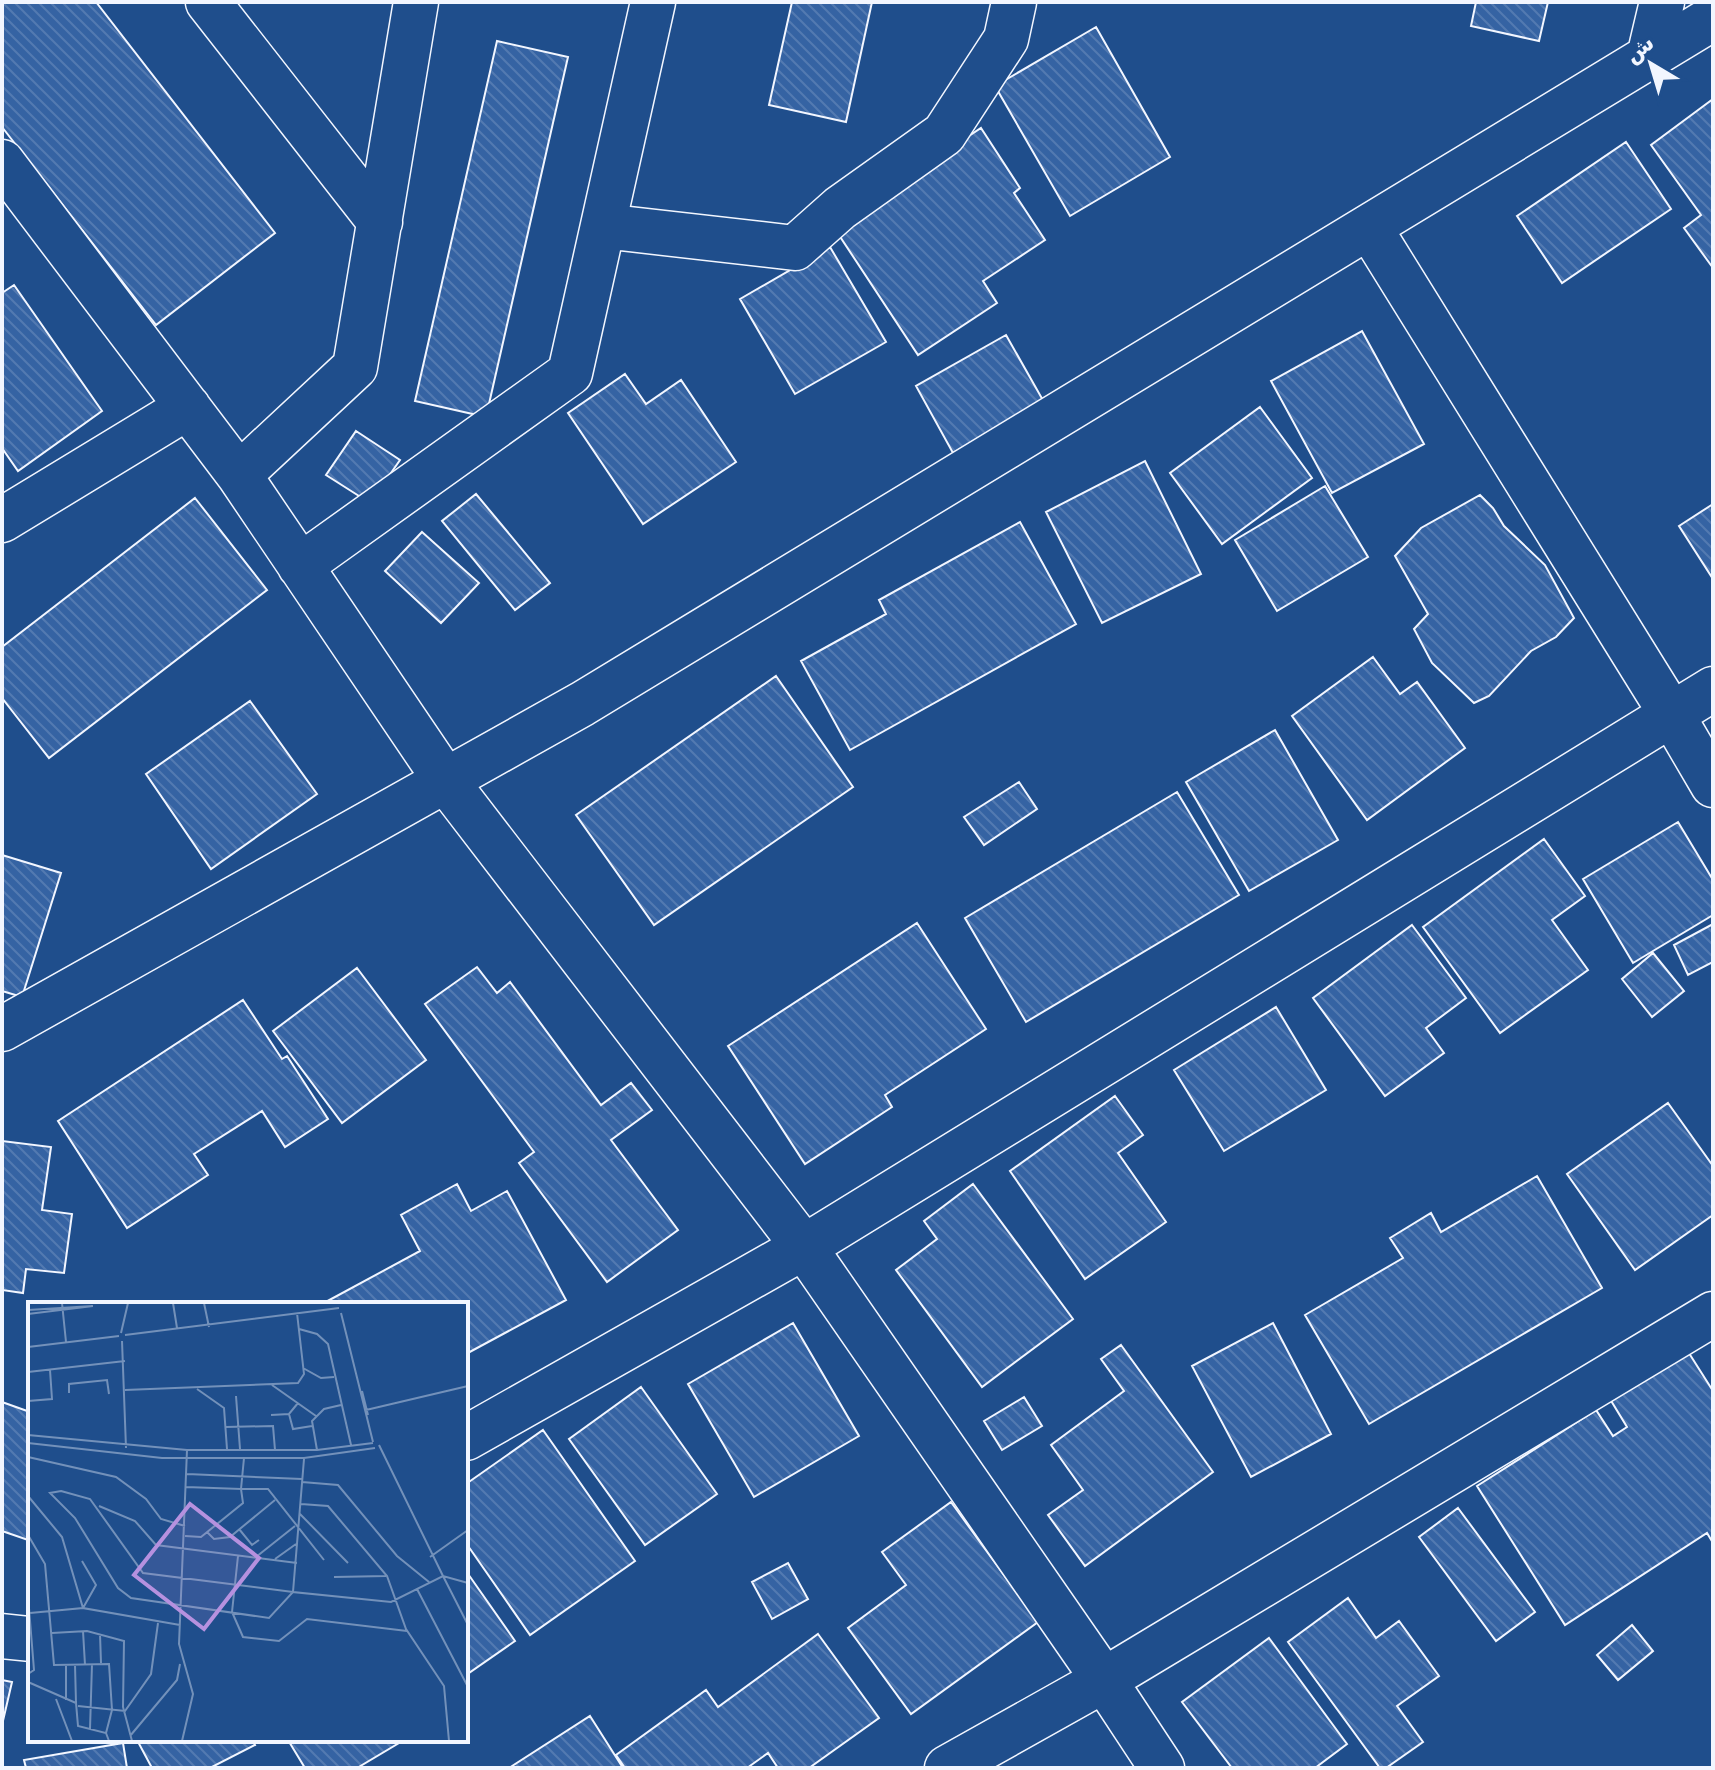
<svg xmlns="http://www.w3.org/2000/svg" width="1715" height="1770" font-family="'DejaVu Sans',Cairo,sans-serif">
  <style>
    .building { fill: url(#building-back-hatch); stroke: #f2f6ff; stroke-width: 2 }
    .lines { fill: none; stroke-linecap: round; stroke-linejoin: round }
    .minor-casing { stroke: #f2f6ff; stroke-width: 47 }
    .minor { stroke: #1f4e8c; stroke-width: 44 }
    .inset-road { fill: none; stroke: #7391ba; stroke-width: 2 }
    .view { fill: #b691df; fill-opacity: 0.15; stroke: #b691df; stroke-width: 4 }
    .inset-edge { fill: none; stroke: #f2f6ff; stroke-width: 4 }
  </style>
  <defs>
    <pattern id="building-back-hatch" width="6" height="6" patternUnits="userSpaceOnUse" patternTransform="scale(2)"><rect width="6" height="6" fill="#3563a3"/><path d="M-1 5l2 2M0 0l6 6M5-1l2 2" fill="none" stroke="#537ab1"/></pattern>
  </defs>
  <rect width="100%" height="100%" fill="#1f4e8c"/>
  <!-- building -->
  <path class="building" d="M 2,2 L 96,2 L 275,233 L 156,325 L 2,127 Z
    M 792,2 L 872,2 L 846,122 L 769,105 Z
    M 1476,2 L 1548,2 L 1539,41 L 1471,26 Z
    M 1096,27 L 1170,157 L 1070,216 L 995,86 Z
    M 497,41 L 568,57 L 486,417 L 415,401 Z
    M 1713,99 L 1713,268 L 1684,228 L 1701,215 L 1651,145 Z
    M 981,128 L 1020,188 L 1014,193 L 1045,240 L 983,281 L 997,303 L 918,355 L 833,226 Z
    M 1626,142 L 1671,209 L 1562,283 L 1517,216 Z
    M 830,247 L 886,342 L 795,394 L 740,299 Z
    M 14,285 L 102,411 L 18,471 L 2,448 L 2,293 Z
    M 1362,331 L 1424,444 L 1332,493 L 1271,381 Z
    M 1006,335 L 1044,402 L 953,453 L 916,386 Z
    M 625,374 L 646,404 L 681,380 L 736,462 L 643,524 L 568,413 Z
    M 1260,407 L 1312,478 L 1222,544 L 1170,473 Z
    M 356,431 L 400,460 L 370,503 L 326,475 Z
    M 1145,461 L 1201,574 L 1102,623 L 1046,512 Z
    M 1325,486 L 1368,557 L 1277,611 L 1235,540 Z
    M 476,494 L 550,583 L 515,610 L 442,521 Z
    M 1480,495 L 1493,508 L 1504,526 L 1545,565 L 1574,618 L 1556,637 L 1531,651 L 1489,696 L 1474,703 L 1432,663 L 1414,629 L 1428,614 L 1395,556 L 1421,528 Z
    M 195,498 L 267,590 L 49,758 L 2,698 L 2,647 Z
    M 1713,504 L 1713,579 L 1679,526 Z
    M 1020,522 L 1076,624 L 850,750 L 801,661 L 886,614 L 879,600 Z
    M 422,532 L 479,583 L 441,623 L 385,571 Z
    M 1373,657 L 1400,694 L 1417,682 L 1465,748 L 1367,820 L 1292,716 Z
    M 776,676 L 853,787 L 654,925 L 576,815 Z
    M 250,701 L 317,794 L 211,869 L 146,774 Z
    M 1275,730 L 1338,840 L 1249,891 L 1186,782 Z
    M 1019,782 L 1037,809 L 984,845 L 964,817 Z
    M 1177,792 L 1239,895 L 1026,1022 L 965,918 Z
    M 1678,822 L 1713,880 L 1713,915 L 1633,963 L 1583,879 Z
    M 1544,839 L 1585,896 L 1552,920 L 1588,970 L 1500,1033 L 1423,927 Z
    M 2,855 L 61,873 L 22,997 L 2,991 Z
    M 917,923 L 986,1029 L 885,1095 L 892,1107 L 805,1164 L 728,1046 Z
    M 1713,924 L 1713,962 L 1688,975 L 1674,945 Z
    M 1412,925 L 1466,998 L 1426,1028 L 1444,1053 L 1385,1096 L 1313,998 Z
    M 1653,953 L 1684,991 L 1652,1017 L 1622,979 Z
    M 477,967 L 497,993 L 510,982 L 601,1105 L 631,1083 L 652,1110 L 611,1140 L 678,1230 L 607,1282 L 519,1163 L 534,1152 L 425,1004 Z
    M 357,968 L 426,1060 L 342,1123 L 273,1031 Z
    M 243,1000 L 282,1059 L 287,1056 L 328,1119 L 285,1147 L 262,1111 L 194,1154 L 208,1175 L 127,1228 L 58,1121 Z
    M 1276,1007 L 1326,1090 L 1224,1151 L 1174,1070 Z
    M 1115,1096 L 1143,1135 L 1118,1153 L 1166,1222 L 1085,1279 L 1010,1171 Z
    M 1668,1103 L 1713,1166 L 1713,1215 L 1635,1270 L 1567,1174 Z
    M 2,1141 L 51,1147 L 42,1210 L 72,1214 L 64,1273 L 26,1269 L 23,1293 L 2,1290 Z
    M 1537,1176 L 1602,1288 L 1369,1424 L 1305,1315 L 1403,1258 L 1390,1238 L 1431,1213 L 1441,1232 Z
    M 457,1184 L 471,1211 L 507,1191 L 566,1300 L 466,1354 L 466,1304 L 322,1304 L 420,1251 L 401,1215 Z
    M 973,1184 L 1073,1319 L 982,1387 L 896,1270 L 937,1239 L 924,1221 Z
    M 793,1323 L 859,1436 L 754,1497 L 688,1384 Z
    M 1273,1323 L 1331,1434 L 1251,1477 L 1192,1366 Z
    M 1121,1345 L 1213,1472 L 1085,1566 L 1048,1515 L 1083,1490 L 1051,1445 L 1124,1391 L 1101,1359 Z
    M 1687,1350 L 1713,1391 L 1713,1543 L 1707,1533 L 1565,1625 L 1477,1486 L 1596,1410 L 1613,1436 L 1627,1427 L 1610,1399 Z
    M 641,1387 L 717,1494 L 645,1545 L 569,1439 Z
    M 1024,1397 L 1042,1426 L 1002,1450 L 984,1421 Z
    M 2,1402 L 30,1412 L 30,1534 L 28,1540 L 2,1531 Z
    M 543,1430 L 635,1561 L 530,1635 L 466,1543 L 466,1484 Z
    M 951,1502 L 1038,1622 L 911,1714 L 848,1628 L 906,1585 L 882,1552 Z
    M 1458,1508 L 1535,1612 L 1496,1641 L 1419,1537 Z
    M 788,1563 L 808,1599 L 772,1619 L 752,1582 Z
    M 466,1571 L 515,1641 L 466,1675 Z
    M 1348,1598 L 1376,1638 L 1399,1621 L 1439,1676 L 1397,1706 L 1423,1742 L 1386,1768 L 1380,1768 L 1288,1642 Z
    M 1632,1625 L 1653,1651 L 1618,1680 L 1597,1655 Z
    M 818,1634 L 879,1718 L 809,1768 L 778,1768 L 768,1753 L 747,1768 L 625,1768 L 616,1755 L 706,1690 L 718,1707 Z
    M 1269,1638 L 1347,1744 L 1315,1768 L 1232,1768 L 1182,1702 Z
    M 2,1680 L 12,1682 L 2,1725 Z
    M 590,1716 L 623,1768 L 509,1768 Z
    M 137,1740 L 252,1740 L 255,1745 L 210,1768 L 152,1768 Z
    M 288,1740 L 404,1740 L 357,1768 L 305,1768 Z
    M 123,1743 L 127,1768 L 26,1768 L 24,1760 Z"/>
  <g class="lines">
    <defs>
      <path id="minor" d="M 208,2 L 380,222
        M 1649,57 L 1662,2
        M 2,162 L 239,475 L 446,781 L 804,1247 L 1104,1680 L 1162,1768
        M 603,226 L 795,248 L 840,208 L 944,134 L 1006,39 L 1014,2
        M 1369,227 L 1672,715 L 1713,785
        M 239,475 L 355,367 L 416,2
        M 2,520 L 188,407
        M 300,566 L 570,373 L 653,2
        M 2,1029 L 582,704 L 1713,18
        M 466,1438 L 804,1247 L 1713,689
        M 2,1636 L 30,1639
        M 947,1768 L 1104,1680 L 1713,1314"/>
    </defs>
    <!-- minor casing -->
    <use href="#minor" class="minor-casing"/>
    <!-- minor -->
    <use href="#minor" class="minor"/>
  </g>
  <!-- overview -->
  <g transform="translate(28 1302)">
    <rect width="440" height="440" fill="#1f4e8c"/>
    <path class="inset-road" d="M 34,1 L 38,40M 145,1 L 149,26M 176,1 L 181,25M 0,8 L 65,4M 313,11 L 345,140M 0,12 L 65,4M 271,27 L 289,32 L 300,42 L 323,143M 93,31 L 100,1M 97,33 L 311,6M 94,39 L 98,146M 0,45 L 91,34M 275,66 L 293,76 L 306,75M 0,70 L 97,59M 244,83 L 288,114M 169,87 L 196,106 L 199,147M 97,88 L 270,81 L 276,72 L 269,11M 334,89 L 340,113M 41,91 L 41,82 L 79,78 L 81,92M 208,94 L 212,147M 0,99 L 24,97 L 22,68M 338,108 L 440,84M 261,112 L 265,127 L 284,124M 243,113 L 261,112 L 270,101M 198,125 L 245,124 L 247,148M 0,133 L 159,148 L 289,148 L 345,141M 0,141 L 134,156 L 276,156 L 347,146M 351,143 L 415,274M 289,148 L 284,119 L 296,107 L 313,103M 0,155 L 88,175 L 118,197 L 133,217 L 157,224M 276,157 L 265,290 L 363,300 L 415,274 L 440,281M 159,172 L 274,177M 274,180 L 310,183 L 369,254 L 401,280M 158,185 L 213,187 L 216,156M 33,189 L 62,197 L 115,271 L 265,290 L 241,316 L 103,296 L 90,286 L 47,216 L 22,191 ZM 0,194 L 34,235 L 55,306 L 152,323M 273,202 L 300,204 L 359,274 L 378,327 L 416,384 L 421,439M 71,204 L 107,219 L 128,243 L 269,261M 271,211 L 320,261M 211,227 L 224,243 L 231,238M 179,230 L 186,237 L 202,235 L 247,198M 0,233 L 17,262 L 26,363 L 81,362 L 84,408 L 78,431M 157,234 L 173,235 L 215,201 L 213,187 L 240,187 L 296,258M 210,254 L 204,310 L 215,335 L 251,339 L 279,317 L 379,329M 228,255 L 267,224M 402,255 L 440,228M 247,257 L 268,242M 415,274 L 440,323M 306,275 L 358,274M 389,287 L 440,385M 0,294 L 6,368 L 0,372M 2,311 L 55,306 L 68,283 L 54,259M 55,329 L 57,363M 24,331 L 59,329 L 96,339 L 95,405 L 104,439M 72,332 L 73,361M 38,363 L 38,398M 47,363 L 48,401M 0,380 L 48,401 L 50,424 L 78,431 L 81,439M 28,397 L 44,439M 50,404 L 97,409 L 123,372 L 130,321M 62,427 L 64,362M 102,434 L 149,378 L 152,362M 154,439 L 165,392 L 151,342 L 159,148"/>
    <path class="view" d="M 162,202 L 231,256 L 176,327 L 106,273 Z"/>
    <rect width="440" height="440" class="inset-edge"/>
  </g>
  <!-- border -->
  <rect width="1715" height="1770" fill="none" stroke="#f2f6ff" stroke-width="8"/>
  <!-- north arrow -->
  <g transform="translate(1651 64) rotate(322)" stroke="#1f4e8c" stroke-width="6" paint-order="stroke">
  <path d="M0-6L14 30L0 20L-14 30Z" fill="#f2f6ff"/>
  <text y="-12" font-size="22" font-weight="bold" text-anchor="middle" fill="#f2f6ff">ش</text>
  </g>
</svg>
